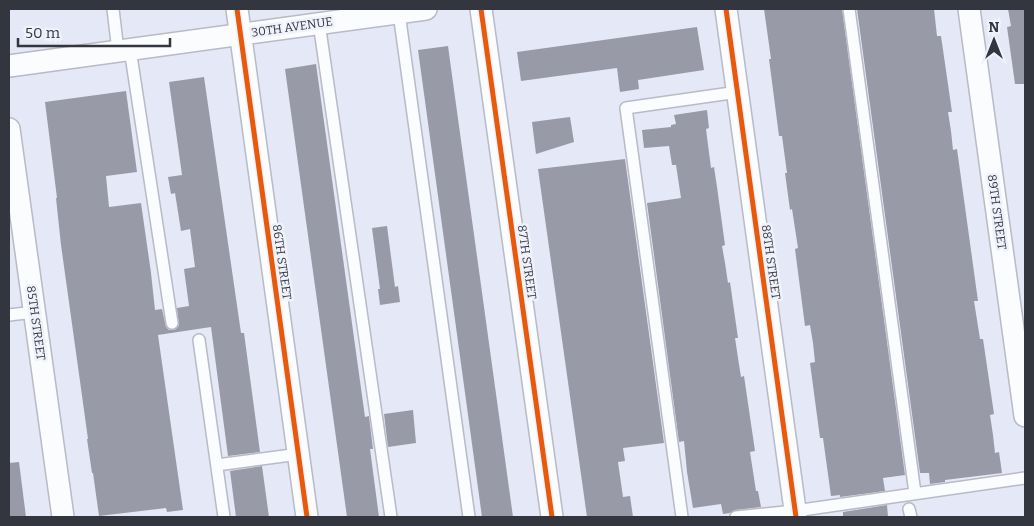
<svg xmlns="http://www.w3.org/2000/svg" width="1034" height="526" font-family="Bitter,serif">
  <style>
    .building { fill: #989aa8 }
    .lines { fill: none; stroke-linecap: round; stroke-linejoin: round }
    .lane-casing { stroke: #b8bac5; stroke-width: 14 }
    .street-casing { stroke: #b8bac5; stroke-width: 24 }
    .lane { stroke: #fbfcfe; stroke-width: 11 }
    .street { stroke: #fbfcfe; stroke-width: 21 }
    .cycleway-casing { stroke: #f0f2fb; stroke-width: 8 }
    .cycleway { stroke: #e8590c; stroke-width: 5 }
    .labels { text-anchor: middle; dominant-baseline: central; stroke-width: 5; stroke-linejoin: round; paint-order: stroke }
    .street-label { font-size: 12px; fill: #34363f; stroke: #f0f2fb }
  </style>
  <rect width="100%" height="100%" fill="#e5e8f6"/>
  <!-- building -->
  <path class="building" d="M 764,9 L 842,9 L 905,475 L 883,478 L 885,491 L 840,497 L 840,495 L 831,496 L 823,438 L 820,438 L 810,363 L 815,362 L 813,343 L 810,325 L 805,326 L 795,249 L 798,248 L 792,209 L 790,210 L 785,173 L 787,173 L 782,136 L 779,136 L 769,59 L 771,59 Z
    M 857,9 L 934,9 L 937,36 L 941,36 L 952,112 L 948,112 L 951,131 L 953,150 L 957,149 L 978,301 L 974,301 L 980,339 L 983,339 L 994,414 L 990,415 L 993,435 L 995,453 L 999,452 L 1002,473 L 945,480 L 945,482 L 930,484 L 929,473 L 920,473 Z
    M 1008,9 L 1025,9 L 1025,84 L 1015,84 L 1007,27 L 1011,26 Z
    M 697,27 L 704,70 L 638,80 L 639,89 L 620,92 L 617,68 L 521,81 L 517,52 Z
    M 448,46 L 451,68 L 513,517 L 482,517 L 469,422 L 418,50 Z
    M 316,64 L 365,417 L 369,416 L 373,449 L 370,449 L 379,517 L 347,517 L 315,286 L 285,69 Z
    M 204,77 L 241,333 L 244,333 L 260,452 L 228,456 L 211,327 L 158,335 L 183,510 L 167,512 L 166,508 L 99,516 L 93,473 L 92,473 L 87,439 L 88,439 L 79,374 L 61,245 L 56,198 L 57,198 L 45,102 L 126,91 L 137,172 L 106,176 L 109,207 L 141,203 L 151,273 L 155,310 L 162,309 L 166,327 L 169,330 L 174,330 L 177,328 L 179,325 L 177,308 L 189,306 L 184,269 L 195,267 L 190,229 L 181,231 L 175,193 L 171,194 L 168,177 L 182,175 L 169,82 Z
    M 707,110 L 709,128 L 706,129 L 711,168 L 714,167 L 717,187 L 725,245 L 722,246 L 725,263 L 728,283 L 730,282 L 738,338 L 735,338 L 738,358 L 741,377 L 744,376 L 755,451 L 750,452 L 756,491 L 758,491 L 761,507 L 735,510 L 730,513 L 723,514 L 721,504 L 693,508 L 687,472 L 684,441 L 679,442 L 647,203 L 681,198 L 676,165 L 672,165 L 669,146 L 644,148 L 642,130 L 671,127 L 671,125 L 676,124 L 674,115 Z
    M 570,117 L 574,142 L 536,154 L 532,122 Z
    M 625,159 L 664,443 L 623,448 L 625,461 L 618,462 L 623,497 L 630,496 L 633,517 L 587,517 L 538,169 Z
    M 387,226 L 395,287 L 398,286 L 400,302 L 380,305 L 378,289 L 380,289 L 372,228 Z
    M 413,410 L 416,443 L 388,447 L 384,414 Z
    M 19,462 L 26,517 L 9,517 L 9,463 Z
    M 262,466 L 269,517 L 236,517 L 230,471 Z
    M 887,505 L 888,517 L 843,517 L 843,512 Z"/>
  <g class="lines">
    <defs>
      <path id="lane" d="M 113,9 L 118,51
        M 849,9 L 915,493
        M 399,13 L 469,517
        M 319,23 L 391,517
        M 130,49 L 172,323
        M 9,315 L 34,312
        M 199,340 L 224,517
        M 217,465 L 299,454
        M 909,509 L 911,517
        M 682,517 L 626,108 L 738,92
        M 736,517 L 795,511 L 1025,478"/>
      <path id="street" d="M 237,9 L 307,517
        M 481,9 L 552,517
        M 726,9 L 796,517
        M 969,9 L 1025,416
        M 9,66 L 426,9
        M 9,129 L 63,517"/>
    </defs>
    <!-- lane casing -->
    <use href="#lane" class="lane-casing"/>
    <!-- street casing -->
    <use href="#street" class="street-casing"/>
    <!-- lane -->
    <use href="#lane" class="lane"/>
    <!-- street -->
    <use href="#street" class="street"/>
    <defs>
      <path id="cycleway" d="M 237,9 L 307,517
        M 481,9 L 552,517
        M 726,9 L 796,517"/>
    </defs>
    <!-- cycleway casing -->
    <use href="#cycleway" class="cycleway-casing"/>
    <!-- cycleway -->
    <use href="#cycleway" class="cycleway"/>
  </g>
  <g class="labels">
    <!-- street labels -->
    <g class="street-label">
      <text transform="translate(292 27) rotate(-8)">30TH AVENUE</text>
      <text transform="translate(997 212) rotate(82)">89TH STREET</text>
      <text transform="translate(282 262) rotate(82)">86TH STREET</text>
      <text transform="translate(527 262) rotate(82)">87TH STREET</text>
      <text transform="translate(771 262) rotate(82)">88TH STREET</text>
      <text transform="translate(36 323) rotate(82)">85TH STREET</text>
    </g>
  </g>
  <!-- border -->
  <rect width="1034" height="526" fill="none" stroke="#34363f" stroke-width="20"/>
  <!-- north arrow -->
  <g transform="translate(994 40)" stroke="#f0f2fb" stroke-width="4" paint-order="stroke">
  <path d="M0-4L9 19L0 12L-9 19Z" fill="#34363f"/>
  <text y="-8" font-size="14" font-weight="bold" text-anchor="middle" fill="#34363f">N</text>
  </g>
  <!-- scale -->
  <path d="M18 38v8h152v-8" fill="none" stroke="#34363f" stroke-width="2.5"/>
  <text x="25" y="38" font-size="15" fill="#34363f" stroke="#f0f2fb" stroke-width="4" paint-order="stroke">50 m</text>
</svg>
